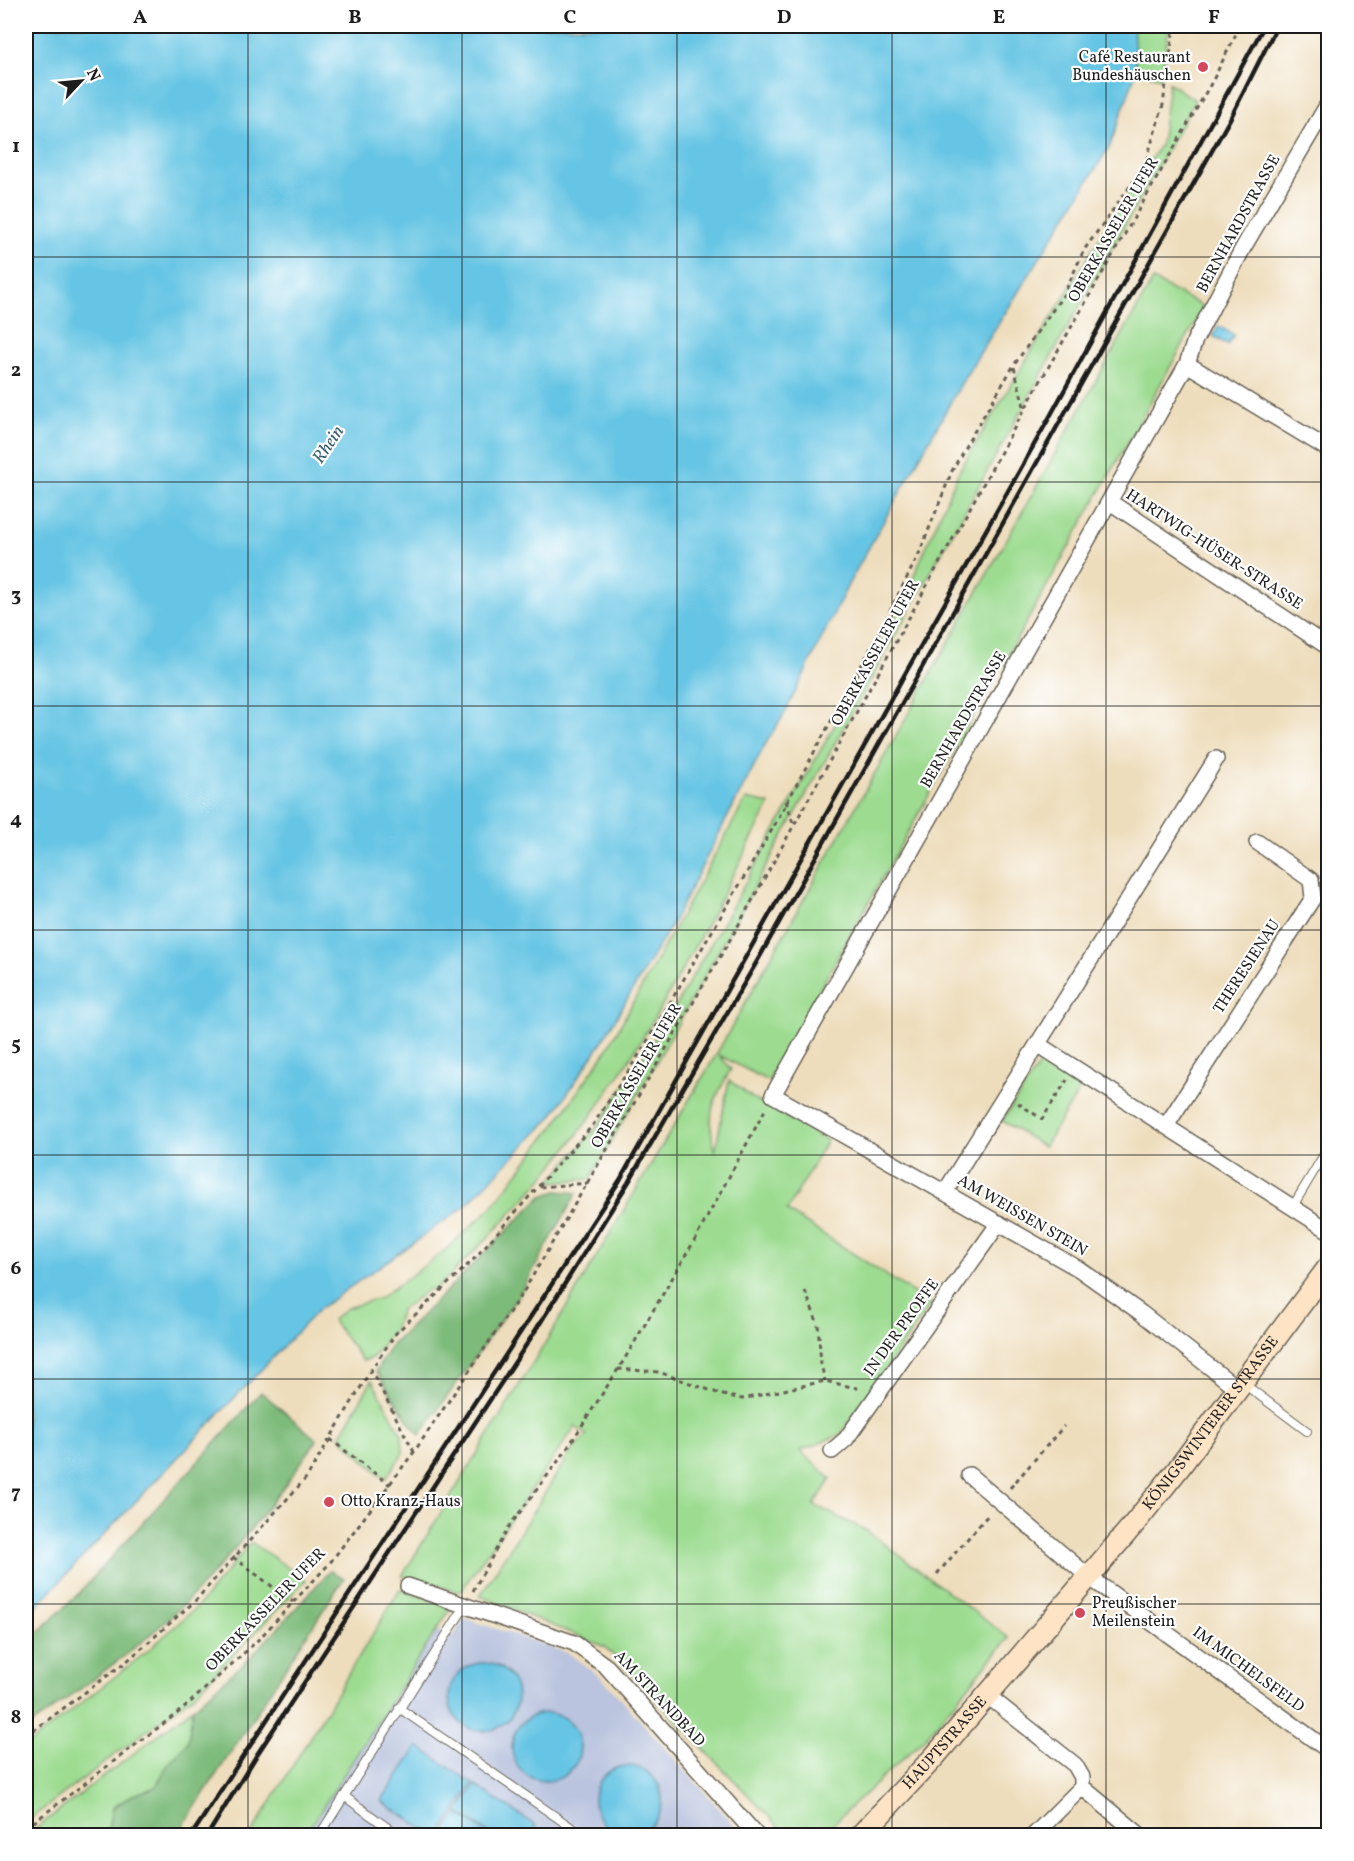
<svg xmlns="http://www.w3.org/2000/svg" width="1354" height="1861" font-family="Vollkorn,serif">
  <style>
    .industrial { fill: #bac4de }
    .green { fill: #9cdb90; stroke: #5c7c56; stroke-width: 1.5 }
    .forest { fill: #7dbb7a; stroke: #4c6c4b; stroke-width: 1.5 }
    .water { fill: #66c5e4; stroke: #417080; stroke-width: 1.5 }
    .lines { fill: none; stroke-linecap: round; stroke-linejoin: round }
    .service-casing { stroke: #666054; stroke-width: 10 }
    .minor-casing { stroke: #666054; stroke-width: 18 }
    .secondary-casing { stroke: #666054; stroke-width: 24 }
    .path { stroke: #666054; stroke-width: 3; stroke-dasharray: 4.5 4.5; stroke-linecap: butt }
    .service { stroke: #fff; stroke-width: 8 }
    .minor { stroke: #fff; stroke-width: 15 }
    .secondary { stroke: #fee4c5; stroke-width: 21 }
    .rail { stroke: #1c1c1c; stroke-width: 4.5 }
    .grid { fill: none; stroke: #1c1c1c; stroke-width: 1.5; stroke-opacity: 0.55 }
    .poi-dot { fill: #d1495b; stroke: #fff; stroke-width: 2 }
    .labels { text-anchor: middle; dominant-baseline: central; stroke-width: 4.5; stroke-linejoin: round; paint-order: stroke }
    .poi-label { font-size: 16px; fill: #1c1c1c; stroke: #fff; text-anchor: start }
    .street-label { font-size: 16px; fill: #1c1c1c; stroke: #fff }
    .water-label { font-size: 18px; font-style: italic; fill: #3a606c; stroke: #fff }
    .neatline { fill: none; stroke: #1c1c1c; stroke-width: 2 }
    .grid-label { font-size: 20px; text-anchor: middle; font-weight: bold; fill: #1c1c1c }
  </style>
  <rect width="100%" height="100%" fill="#fff"/>
  <filter id="ink" filterUnits="userSpaceOnUse"><feTurbulence type="fractalNoise" baseFrequency=".0167" numOctaves="2"/><feDisplacementMap in="SourceGraphic" scale="12" xChannelSelector="R" yChannelSelector="G"/><feConvolveMatrix kernelMatrix="1 2 1 2 8 2 1 2 1" color-interpolation-filters="sRGB"/></filter>
  <filter id="wash" filterUnits="userSpaceOnUse"><feTurbulence type="fractalNoise" baseFrequency=".008" numOctaves="4" result="noise"/><feDisplacementMap in="SourceGraphic" scale="24" xChannelSelector="R" yChannelSelector="G"/><feGaussianBlur stdDeviation="1.35" result="paint"/><feColorMatrix in="noise" values="0 0 0 0 0 0 0 0 0 0 0 0 0 0 0 0 0 1.4 0 .05"/><feComposite in="paint" operator="in"/></filter>
  <g filter="url(#wash)">
    <rect width="100%" height="100%" fill="#eeddbc"/>
    <!-- industrial -->
    <path class="industrial" d="M 464,1618 L 568,1653 L 602,1678 L 743,1835 L 305,1836 L 438,1630 L 452,1639 Z"/>
    <!-- green -->
    <path class="green" d="M 1133,26 L 1169,26 L 1161,78 L 1136,72 Z
      M 1169,83 L 1195,100 L 666,1045 L 590,1179 L 549,1182 L 599,1125 L 675,1007 L 895,619 L 959,471 L 1104,231 L 1161,144 Z
      M 1153,280 L 1204,307 L 768,1081 L 719,1055 L 731,1069 C 712,1103 706,1113 715,1152 L 729,1080 L 754,1099 L 827,1140 L 787,1211 L 931,1304 L 840,1435 L 800,1451 L 831,1479 L 814,1505 L 867,1531 L 1009,1638 L 926,1737 L 821,1835 L 787,1835 L 605,1647 L 480,1596 L 572,1450 L 587,1435 L 575,1427 L 460,1592 L 402,1576 L 550,1335 L 717,1053 Z
      M 746,799 L 770,804 C 712,915 650,1040 574,1139 C 533,1194 484,1242 435,1290 L 429,1289 L 400,1311 L 395,1329 L 372,1358 L 363,1361 L 332,1320 L 347,1308 L 380,1298 L 442,1253 L 492,1207 L 556,1123 L 606,1051 Z
      M 1041,1062 L 1053,1063 L 1084,1083 L 1044,1147 L 1002,1121 Z
      M 372,1380 L 402,1435 L 403,1454 L 385,1479 L 340,1437 Z
      M 251,1542 L 306,1580 L 194,1695 L 26,1822 L 26,1746 L 144,1654 L 199,1605 Z
      M 400,1589 L 451,1608 L 305,1835 L 250,1836 Z
      M 193,1708 L 188,1742 L 167,1766 L 156,1787 L 133,1795 L 112,1808 L 107,1835 L 26,1836 Z"/>
    <!-- forest -->
    <path class="forest" d="M 557,1191 L 577,1193 L 521,1292 L 420,1435 L 411,1425 L 376,1371 L 390,1347 L 542,1196 Z
      M 261,1392 L 317,1440 C 278,1496 236,1552 187,1601 C 139,1649 80,1688 26,1729 L 26,1644 L 80,1592 Z
      M 330,1571 L 344,1578 L 177,1835 L 107,1835 L 112,1808 L 133,1795 L 156,1787 L 167,1766 L 188,1742 L 193,1708 L 251,1657 Z"/>
    <!-- water -->
    <path class="water" d="M 26,26 L 1133,26 L 1136,72 L 1110,146 L 965,377 L 849,583 L 785,713 L 766,743 L 672,924 L 600,1045 L 550,1119 L 463,1208 L 319,1309 L 26,1617 Z
      M 1218,326 L 1234,335 L 1228,345 L 1213,336 Z
      M449 1697a34 34 0 1 1 68 0a34 34 0 1 1-68 0Z
      M512 1747a34 34 0 1 1 68 0a34 34 0 1 1-68 0Z
      M 418,1746 L 473,1784 L 439,1835 L 433,1835 L 381,1801 Z
      M594 1800a34 34 0 1 1 68 0a34 34 0 1 1-68 0Z
      M 475,1785 L 536,1826 L 529,1835 L 493,1835 L 458,1812 Z
      M 457,1813 L 490,1835 L 442,1835 Z"/>
  </g>
  <g filter="url(#ink)">
    <g class="lines">
      <defs>
        <path id="service" d="M 1293,1206 L 1328,1148
          M 1244,1384 L 1307,1431
          M 399,1708 L 575,1830
          M 344,1796 L 399,1836
          M 319,1836 L 465,1606"/>
        <path id="minor" d="M 1187,364 L 1328,449
          M 1110,502 L 1328,647
          M 1039,1045 L 1328,1230
          M 1166,1126 L 1313,898 L 1311,880 L 1257,842
          M 945,1192 L 1216,759
          M 1238,1389 L 1141,1313 L 1079,1269 L 773,1095 L 1187,364 L 1195,340 L 1243,248 L 1328,104
          M 832,1451 L 846,1439 L 999,1223
          M 969,1475 L 1089,1577 L 1328,1750
          M 408,1586 L 574,1643 L 607,1667 L 757,1836
          M 988,1696 L 1075,1765 L 1082,1777 L 1082,1787 L 1141,1836
          M 1033,1836 L 1082,1787"/>
        <g id="secondary">
          <path id="s1" d="M 860,1836 L 935,1756 L 1134,1524 L 1178,1469 L 1328,1268"/>
        </g>
      </defs>
      <!-- service casing -->
      <use href="#service" class="service-casing"/>
      <!-- minor casing -->
      <use href="#minor" class="minor-casing"/>
      <!-- secondary casing -->
      <use href="#secondary" class="secondary-casing"/>
      <!-- path -->
      <path class="path" d="M 1014,367 L 1025,410
        M 786,801 L 793,823
        M 1018,1103 L 1042,1119 L 1067,1080
        M 540,1187 L 589,1183
        M 805,1291 L 818,1324 L 821,1364 L 825,1381
        M 618,1369 L 659,1372 L 723,1395 L 742,1399 L 825,1381 L 861,1389
        M 330,1439 L 390,1485
        M 414,1452 L 371,1370 L 396,1333 L 473,1260 L 593,1125 L 642,1050 L 773,828 L 873,644 L 919,554 L 952,471 L 965,447 L 1014,365 L 1064,294 L 1084,250 L 1136,178 L 1147,158 L 1163,105 L 1174,26
        M 1010,1488 L 1064,1426
        M 233,1557 L 293,1602
        M 937,1574 L 989,1514
        M 473,1591 L 508,1528 L 565,1452 L 624,1360 L 696,1238 L 765,1110
        M 26,1736 L 126,1662 L 195,1601 L 307,1477 L 371,1370
        M 26,1828 L 184,1708 L 256,1642 L 329,1564 L 414,1452 L 525,1289 L 738,926 L 1037,387 L 1213,80 L 1240,26"/>
      <!-- service -->
      <use href="#service" class="service"/>
      <!-- minor -->
      <use href="#minor" class="minor"/>
      <!-- secondary -->
      <use href="#secondary" class="secondary"/>
      <!-- rail -->
      <path class="rail" d="M 191,1836 L 620,1180 L 1048,420 L 1264,26
        M 207,1836 L 258,1753 L 532,1336 L 628,1183 L 759,958 L 1058,425 L 1231,117 L 1277,26"/>
    </g>
  </g>
  <!-- grid -->
  <path class="grid" d="M 248,26 L 248,1836M 462,26 L 462,1836M 677,26 L 677,1836M 892,26 L 892,1836M 1106,26 L 1106,1836M 26,257 L 1328,257M 26,482 L 1328,482M 26,706 L 1328,706M 26,930 L 1328,930M 26,1155 L 1328,1155M 26,1379 L 1328,1379M 26,1604 L 1328,1604"/>
  <!-- markers -->
  <g class="poi-dot">
    <circle cx="1203" cy="67" r="6"/>
    <circle cx="329" cy="1502" r="6"/>
    <circle cx="1080" cy="1613" r="6"/>
  </g>
  <g class="labels">
    <!-- poi labels -->
    <g class="poi-label">
      <text x="1191" y="58" text-anchor="end">Café Restaurant<tspan x="1191" dy="18">Bundeshäuschen</tspan></text>
      <text x="341" y="1502">Otto Kranz-Haus</text>
      <text x="1092" y="1604">Preußischer<tspan x="1092" dy="18">Meilenstein</tspan></text>
    </g>
    <!-- street labels -->
    <g class="street-label">
      <text transform="translate(1239 224) rotate(-61)">BERNHARDSTRASSE</text>
      <text transform="translate(1114 230) rotate(-60)">OBERKASSELER UFER</text>
      <text transform="translate(1214 550) rotate(33)">HARTWIG-HÜSER-STRASSE</text>
      <text transform="translate(876 653) rotate(-61)">OBERKASSELER UFER</text>
      <text transform="translate(964 720) rotate(-60)">BERNHARDSTRASSE</text>
      <text transform="translate(1247 967) rotate(-57)">THERESIENAU</text>
      <text transform="translate(637 1076) rotate(-60)">OBERKASSELER UFER</text>
      <text transform="translate(1022 1216) rotate(30)">AM WEISSEN STEIN</text>
      <text transform="translate(902 1328) rotate(-54)">IN DER PROFFE</text>
      <text stroke="none"><textPath href="#s1" startOffset="542">KÖNIGSWINTERER STRASSE</textPath></text>
      <text transform="translate(266 1610) rotate(-46)">OBERKASSELER UFER</text>
      <text transform="translate(1248 1670) rotate(36)">IM MICHELSFELD</text>
      <text transform="translate(659 1699) rotate(47)">AM STRANDBAD</text>
      <text stroke="none"><textPath href="#s1" startOffset="126">HAUPTSTRASSE</textPath></text>
    </g>
    <!-- water labels -->
    <g class="water-label">
      <text transform="translate(329 445) rotate(-56)">Rhein</text>
    </g>
  </g>
  <!-- margin -->
  <rect width="1354" height="1861" fill="none" stroke="#fff" stroke-width="66"/>
  <!-- north arrow -->
  <g transform="translate(81 81) rotate(64)" stroke="#ffffff" stroke-width="4.5" paint-order="stroke">
  <path d="M0-4.5L10 22L0 15L-10 22Z" fill="#1c1c1c"/>
  <text y="-9" font-size="16" font-weight="bold" text-anchor="middle" fill="#1c1c1c">N</text>
  </g>
  <rect x="33" y="33" width="1288" height="1795" class="neatline"/>
  <g class="grid-label">
    <text x="140" y="23">A</text>
    <text x="355" y="23">B</text>
    <text x="570" y="23">C</text>
    <text x="784" y="23">D</text>
    <text x="999" y="23">E</text>
    <text x="1214" y="23">F</text>
    <text x="16" y="152">1</text>
    <text x="16" y="376">2</text>
    <text x="16" y="601">3</text>
    <text x="16" y="825">4</text>
    <text x="16" y="1050">5</text>
    <text x="16" y="1274">6</text>
    <text x="16" y="1498">7</text>
    <text x="16" y="1723">8</text>
  </g>
</svg>
